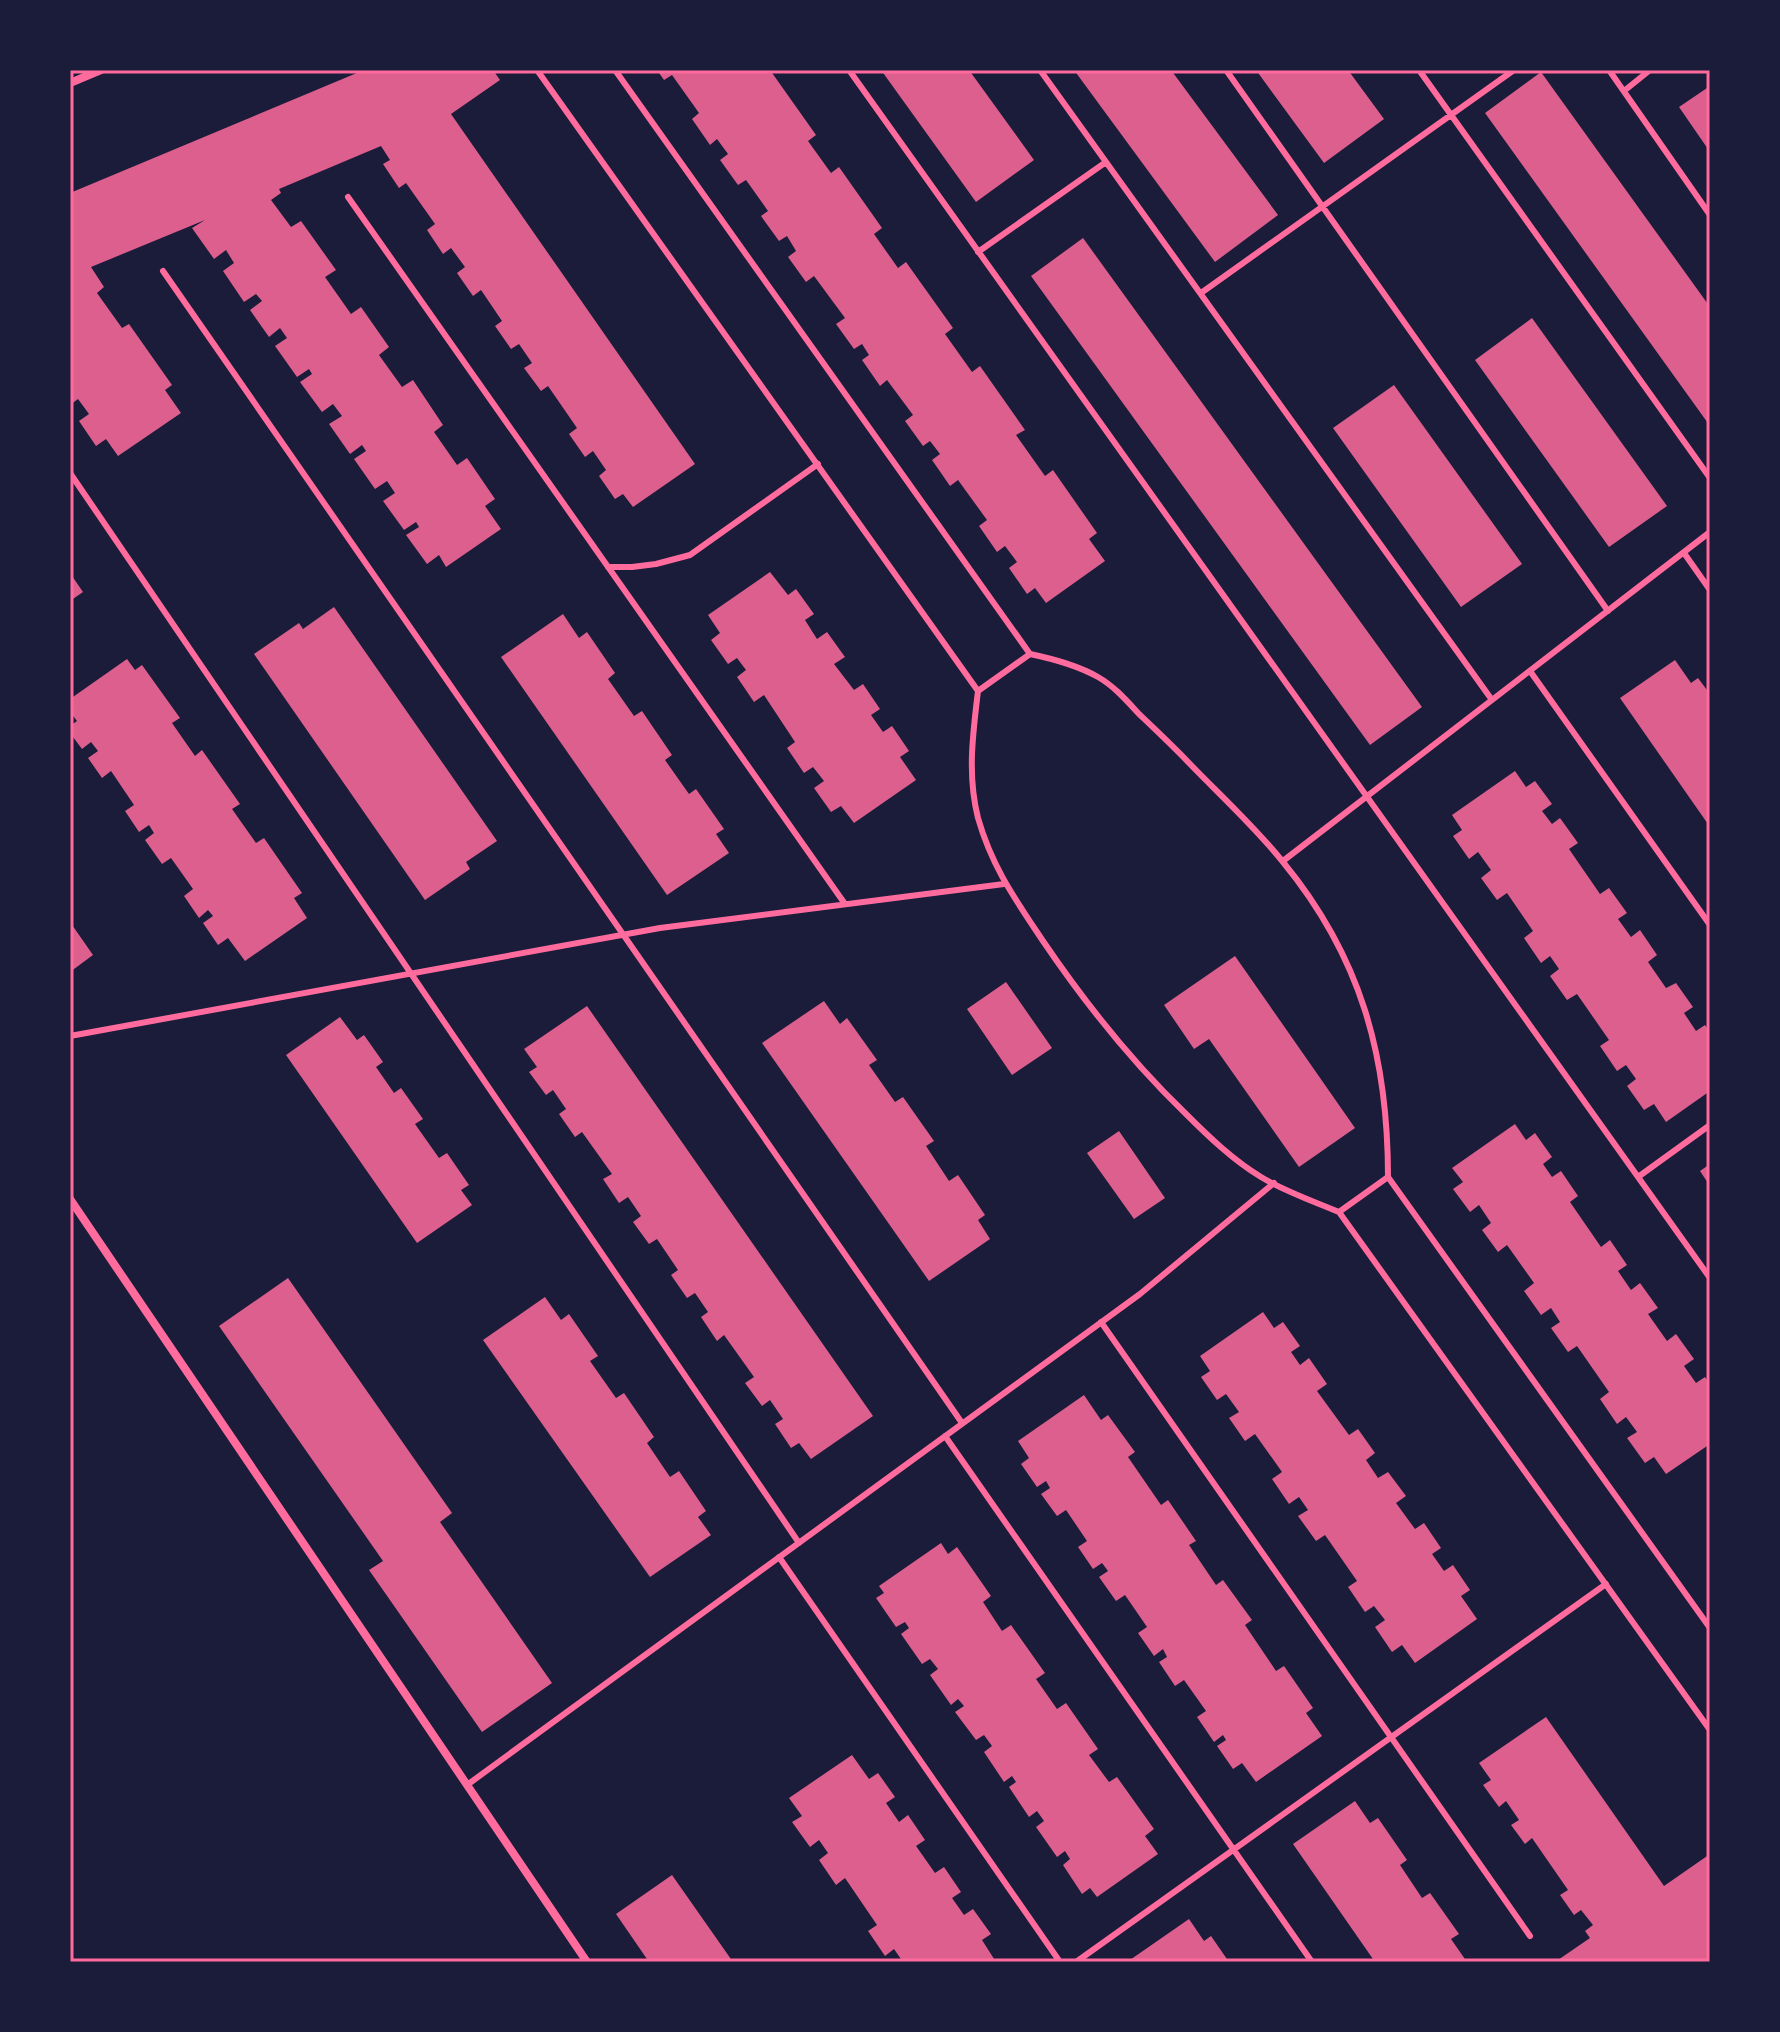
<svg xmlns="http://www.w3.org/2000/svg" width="1780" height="2032" font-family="'Varela Round',sans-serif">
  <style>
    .building { fill: #dd5f8e }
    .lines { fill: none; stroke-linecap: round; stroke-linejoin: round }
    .service { stroke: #ff6b9d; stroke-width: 6 }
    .minor { stroke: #ff6b9d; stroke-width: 8 }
    .neatline { fill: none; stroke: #ff6b9d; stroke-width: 3 }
  </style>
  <rect width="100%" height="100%" fill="#1b1b3a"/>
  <!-- building -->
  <path class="building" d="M 364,70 L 493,70 L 500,80 L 451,114 L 695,464 L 633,507 L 623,494 L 615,499 L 599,476 L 606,470 L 593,451 L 585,457 L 569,434 L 577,428 L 548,386 L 541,391 L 524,368 L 532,363 L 519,344 L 511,349 L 495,326 L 502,321 L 481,290 L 473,296 L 457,273 L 465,267 L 451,248 L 443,254 L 427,230 L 435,224 L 406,183 L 399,188 L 383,164 L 390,160 L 381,146 L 279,189 L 281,193 L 271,200 L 291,227 L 301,221 L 336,270 L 325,277 L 351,314 L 361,307 L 389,347 L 379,355 L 402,387 L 413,380 L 443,425 L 434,432 L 457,465 L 467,458 L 495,499 L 485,506 L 501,529 L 446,567 L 439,555 L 427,564 L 406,535 L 419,527 L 416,522 L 404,530 L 383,501 L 395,493 L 387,481 L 375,489 L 354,459 L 366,451 L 362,445 L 350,454 L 329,424 L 342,416 L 333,404 L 322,412 L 300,382 L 312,374 L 309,369 L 297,377 L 275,346 L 287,338 L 280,328 L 269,337 L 250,310 L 262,301 L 256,294 L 244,302 L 223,271 L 234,263 L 226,250 L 214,259 L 192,228 L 205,220 L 91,267 L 104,287 L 97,293 L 122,328 L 129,324 L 172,385 L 165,390 L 181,413 L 118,456 L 106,439 L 96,446 L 79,421 L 89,414 L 78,399 L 70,405 L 70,193 Z
    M 657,70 L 770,70 L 816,135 L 808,141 L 831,173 L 839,167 L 882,228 L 874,234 L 898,268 L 906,262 L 953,328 L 945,334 L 972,372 L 980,366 L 1025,430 L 1016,435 L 1045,476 L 1053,470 L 1097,533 L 1089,539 L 1105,561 L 1046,603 L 1035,588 L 1027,594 L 1009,568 L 1017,562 L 1005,546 L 997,552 L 979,526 L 987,520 L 958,480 L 950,486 L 932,460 L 940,454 L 930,441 L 923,446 L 905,421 L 913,415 L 887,380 L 880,386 L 862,360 L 869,355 L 862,344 L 854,349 L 836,324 L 845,318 L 814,276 L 806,282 L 788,257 L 796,251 L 787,236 L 779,241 L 761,216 L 768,211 L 746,180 L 738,185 L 720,160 L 728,154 L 717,139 L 710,145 L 692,119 L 699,113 L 672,75 L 664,80 Z
    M 881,70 L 969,70 L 1034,160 L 976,202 Z
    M 1074,70 L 1171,70 L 1278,215 L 1215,262 Z
    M 1256,70 L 1348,70 L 1384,119 L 1324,163 Z
    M 1541,72 L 1710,307 L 1710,426 L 1485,113 Z
    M 1710,86 L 1710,152 L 1679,107 Z
    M 1083,238 L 1422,707 L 1370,745 L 1031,276 Z
    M 1532,318 L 1667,506 L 1609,547 L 1475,360 Z
    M 1394,385 L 1522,564 L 1461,607 L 1333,428 Z
    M 770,572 L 788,595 L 796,589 L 814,614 L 805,620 L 817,639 L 827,632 L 845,657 L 834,664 L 854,690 L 863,684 L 880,709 L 871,715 L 883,732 L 892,726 L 909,751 L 900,757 L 916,780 L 854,823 L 841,806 L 831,812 L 814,788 L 824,781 L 813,767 L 804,773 L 787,748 L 795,742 L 764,695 L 754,702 L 737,677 L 746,670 L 737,658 L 728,664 L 711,640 L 720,633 L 708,615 Z
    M 70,573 L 83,592 L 70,601 Z
    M 334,607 L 497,841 L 466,862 L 470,869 L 425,900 L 254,654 L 299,623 L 303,629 Z
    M 563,614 L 579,638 L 587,632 L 615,673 L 608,679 L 634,716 L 642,711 L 672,755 L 665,760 L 689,794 L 696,789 L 724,829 L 716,834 L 729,853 L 667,895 L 501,657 Z
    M 127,659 L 135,670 L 142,665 L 180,718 L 172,723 L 195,756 L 202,750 L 240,804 L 232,809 L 256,843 L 264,838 L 302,893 L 294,898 L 307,918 L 245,961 L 228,938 L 218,945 L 203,923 L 213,916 L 208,910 L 199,918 L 184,896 L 193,889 L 171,858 L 162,864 L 145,840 L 154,833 L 149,825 L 139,832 L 125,811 L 134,805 L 111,771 L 102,778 L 88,758 L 98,751 L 91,742 L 82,749 L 70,733 L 70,726 L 77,721 L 70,712 L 70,699 Z
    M 1675,660 L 1691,683 L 1698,678 L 1710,694 L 1710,827 L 1620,698 Z
    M 1515,771 L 1526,787 L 1535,781 L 1552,804 L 1542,811 L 1552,824 L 1560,818 L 1578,843 L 1569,849 L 1600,894 L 1609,888 L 1627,913 L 1618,919 L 1631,937 L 1640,930 L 1657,955 L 1648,962 L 1666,988 L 1676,983 L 1693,1007 L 1684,1013 L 1696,1031 L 1705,1025 L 1710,1032 L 1710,1091 L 1666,1122 L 1654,1104 L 1644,1110 L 1627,1086 L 1636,1079 L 1626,1065 L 1617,1071 L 1600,1046 L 1609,1040 L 1577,994 L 1567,1000 L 1550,976 L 1559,969 L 1550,956 L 1541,963 L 1524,938 L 1533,931 L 1507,893 L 1497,900 L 1481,878 L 1491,870 L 1478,852 L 1469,859 L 1453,836 L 1462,830 L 1452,815 Z
    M 70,922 L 93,955 L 70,972 Z
    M 1235,956 L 1355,1128 L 1299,1167 L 1209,1039 L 1194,1049 L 1164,1005 Z
    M 1006,982 L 1052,1048 L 1012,1075 L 967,1009 Z
    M 824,1001 L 840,1024 L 847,1018 L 877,1060 L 869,1065 L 895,1102 L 903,1097 L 934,1141 L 926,1146 L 949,1181 L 958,1175 L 985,1215 L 978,1220 L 990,1239 L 929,1281 L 762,1043 Z
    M 587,1006 L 873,1416 L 811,1459 L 799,1443 L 791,1448 L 775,1424 L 783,1419 L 770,1400 L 762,1406 L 745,1383 L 754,1377 L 724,1335 L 717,1341 L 701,1317 L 708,1312 L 695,1293 L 687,1298 L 671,1275 L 678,1270 L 657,1239 L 649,1244 L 633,1222 L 641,1216 L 628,1197 L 619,1203 L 603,1179 L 612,1174 L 582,1132 L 575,1137 L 559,1114 L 566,1109 L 553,1090 L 546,1095 L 529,1072 L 537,1067 L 524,1049 Z
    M 340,1017 L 357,1040 L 364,1035 L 383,1062 L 376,1067 L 394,1093 L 401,1088 L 423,1119 L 415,1124 L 439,1158 L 447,1153 L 469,1185 L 461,1190 L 472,1205 L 417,1243 L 286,1055 Z
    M 1515,1124 L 1526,1140 L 1535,1133 L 1552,1157 L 1543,1164 L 1552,1177 L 1561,1171 L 1578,1196 L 1570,1202 L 1601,1247 L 1610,1240 L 1627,1265 L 1618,1271 L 1631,1290 L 1640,1283 L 1658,1308 L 1648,1314 L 1667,1341 L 1676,1334 L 1694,1359 L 1684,1366 L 1696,1383 L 1705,1377 L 1710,1384 L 1710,1444 L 1666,1474 L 1654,1457 L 1645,1463 L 1627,1438 L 1637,1432 L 1626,1417 L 1617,1424 L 1600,1399 L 1609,1392 L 1577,1346 L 1568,1352 L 1551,1328 L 1560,1322 L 1551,1308 L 1541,1315 L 1524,1291 L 1534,1283 L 1507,1245 L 1498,1252 L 1482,1230 L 1491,1223 L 1479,1205 L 1470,1212 L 1453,1189 L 1463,1182 L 1452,1168 Z
    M 1119,1131 L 1165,1198 L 1134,1219 L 1087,1153 Z
    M 1710,1164 L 1710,1186 L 1700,1171 Z
    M 288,1278 L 452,1513 L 440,1522 L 552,1683 L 482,1732 L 369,1570 L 383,1561 L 219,1326 Z
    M 545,1297 L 561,1320 L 569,1314 L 598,1356 L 590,1361 L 616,1398 L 624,1393 L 654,1437 L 647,1443 L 670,1477 L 679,1471 L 706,1511 L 698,1517 L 711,1535 L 650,1577 L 483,1340 Z
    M 1263,1312 L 1274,1328 L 1283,1322 L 1300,1346 L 1291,1352 L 1300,1365 L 1309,1358 L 1327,1384 L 1317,1391 L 1349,1435 L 1358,1429 L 1375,1453 L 1366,1460 L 1378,1478 L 1388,1472 L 1406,1496 L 1396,1503 L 1415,1529 L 1424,1523 L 1441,1548 L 1432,1554 L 1444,1571 L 1453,1565 L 1470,1590 L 1461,1596 L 1477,1619 L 1415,1663 L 1402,1645 L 1392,1652 L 1375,1627 L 1385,1620 L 1374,1606 L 1365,1612 L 1348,1587 L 1357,1581 L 1325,1535 L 1316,1541 L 1298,1516 L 1308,1510 L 1299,1497 L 1289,1504 L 1272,1479 L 1282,1472 L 1255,1434 L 1245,1441 L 1229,1418 L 1239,1412 L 1226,1394 L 1217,1400 L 1201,1377 L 1210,1371 L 1200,1356 Z
    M 1084,1395 L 1101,1420 L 1108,1415 L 1135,1452 L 1128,1457 L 1161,1505 L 1168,1500 L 1196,1541 L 1189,1545 L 1216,1585 L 1223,1580 L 1252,1620 L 1245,1625 L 1276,1671 L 1284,1666 L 1313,1708 L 1306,1713 L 1322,1736 L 1256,1782 L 1242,1763 L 1233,1769 L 1217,1746 L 1226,1740 L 1223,1735 L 1214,1742 L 1197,1717 L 1206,1711 L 1184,1680 L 1175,1686 L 1159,1662 L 1167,1657 L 1163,1649 L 1154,1656 L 1138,1633 L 1147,1627 L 1125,1595 L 1116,1601 L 1099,1577 L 1108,1571 L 1102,1563 L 1093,1569 L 1078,1547 L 1087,1541 L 1066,1510 L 1057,1516 L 1041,1494 L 1050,1488 L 1046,1481 L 1037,1487 L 1021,1464 L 1029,1458 L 1018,1441 Z
    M 941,1543 L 948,1554 L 957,1547 L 991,1596 L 983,1602 L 1002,1631 L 1011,1625 L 1045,1673 L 1036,1679 L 1057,1709 L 1066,1703 L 1098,1749 L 1089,1755 L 1109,1782 L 1117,1777 L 1154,1829 L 1145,1836 L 1158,1854 L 1097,1897 L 1090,1888 L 1082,1894 L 1063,1865 L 1070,1859 L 1065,1851 L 1057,1857 L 1036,1827 L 1044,1821 L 1037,1811 L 1029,1817 L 1009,1787 L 1016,1782 L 1012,1776 L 1004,1782 L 984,1752 L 992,1746 L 984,1735 L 976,1740 L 955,1712 L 964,1706 L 958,1699 L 951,1705 L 930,1675 L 938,1669 L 930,1659 L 922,1664 L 901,1634 L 909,1628 L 905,1622 L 896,1627 L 876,1598 L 884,1593 L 879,1586 Z
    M 1546,1717 L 1664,1886 L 1710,1854 L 1710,1960 L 1707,1962 L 1555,1962 L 1590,1938 L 1585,1931 L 1593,1925 L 1581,1910 L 1574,1915 L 1560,1895 L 1568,1890 L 1532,1838 L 1525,1844 L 1511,1825 L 1519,1820 L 1506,1801 L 1499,1807 L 1483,1785 L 1491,1780 L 1479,1763 Z
    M 852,1755 L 869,1779 L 878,1773 L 895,1797 L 886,1803 L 899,1822 L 908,1815 L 925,1840 L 916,1846 L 935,1873 L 944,1867 L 961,1892 L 952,1898 L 964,1915 L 973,1909 L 991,1934 L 982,1940 L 996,1962 L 903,1962 L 894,1949 L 885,1956 L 868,1931 L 877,1925 L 845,1878 L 836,1885 L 819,1860 L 828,1853 L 819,1840 L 810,1847 L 792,1822 L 802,1816 L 789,1798 Z
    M 1355,1801 L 1370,1823 L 1378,1818 L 1407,1860 L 1400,1865 L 1422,1898 L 1430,1893 L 1459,1934 L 1451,1939 L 1467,1962 L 1375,1962 L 1293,1844 Z
    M 672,1875 L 733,1962 L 649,1962 L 616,1914 Z
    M 1189,1919 L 1204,1941 L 1211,1936 L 1229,1962 L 1127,1962 Z"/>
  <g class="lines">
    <!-- service -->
    <path class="service" d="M 537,70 L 978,691
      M 615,70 L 1030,654
      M 849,70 L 1710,1278
      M 1040,70 L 1492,700
      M 1226,70 L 1608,611
      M 1419,70 L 1710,478
      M 1609,70 L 1710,215
      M 1624,91 L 1650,70
      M 348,197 L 845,904
      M 978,252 L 1106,162
      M 163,271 L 962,1423
      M 1201,293 L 1514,70
      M 70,473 L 799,1543
      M 1684,553 L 1710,590
      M 608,567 L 632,567 L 656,564 L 690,555 L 818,464
      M 1530,671 L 1710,925
      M 1283,861 L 1710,532
      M 70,1036 L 660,928 L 1004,884
      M 1388,1177 L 1710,1628
      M 1638,1177 L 1710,1125
      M 1339,1212 L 1388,1177 C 1388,1056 1361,957 1283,862 C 1255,827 1222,797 1191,765 C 1174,747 1157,731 1139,714 C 1127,701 1114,686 1098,677 C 1077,665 1054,659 1030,654 L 978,691 C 973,733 967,775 978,818 C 992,867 1015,899 1043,941 C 1085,1003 1132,1062 1186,1114 C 1209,1137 1233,1160 1261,1177 C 1284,1191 1313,1201 1339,1212 L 1710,1730
      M 1101,1322 L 1530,1936
      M 945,1436 L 1312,1962
      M 779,1557 L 1060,1962
      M 467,1785 L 1140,1294 L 1274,1183
      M 1076,1962 L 1606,1584"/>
    <!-- minor -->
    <path class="minor" d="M 70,83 L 101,70
      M 70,1199 L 587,1962"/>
  </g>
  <!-- border -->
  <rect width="1780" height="2032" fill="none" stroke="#1b1b3a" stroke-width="144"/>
  <rect x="72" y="72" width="1636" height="1888" class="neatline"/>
</svg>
